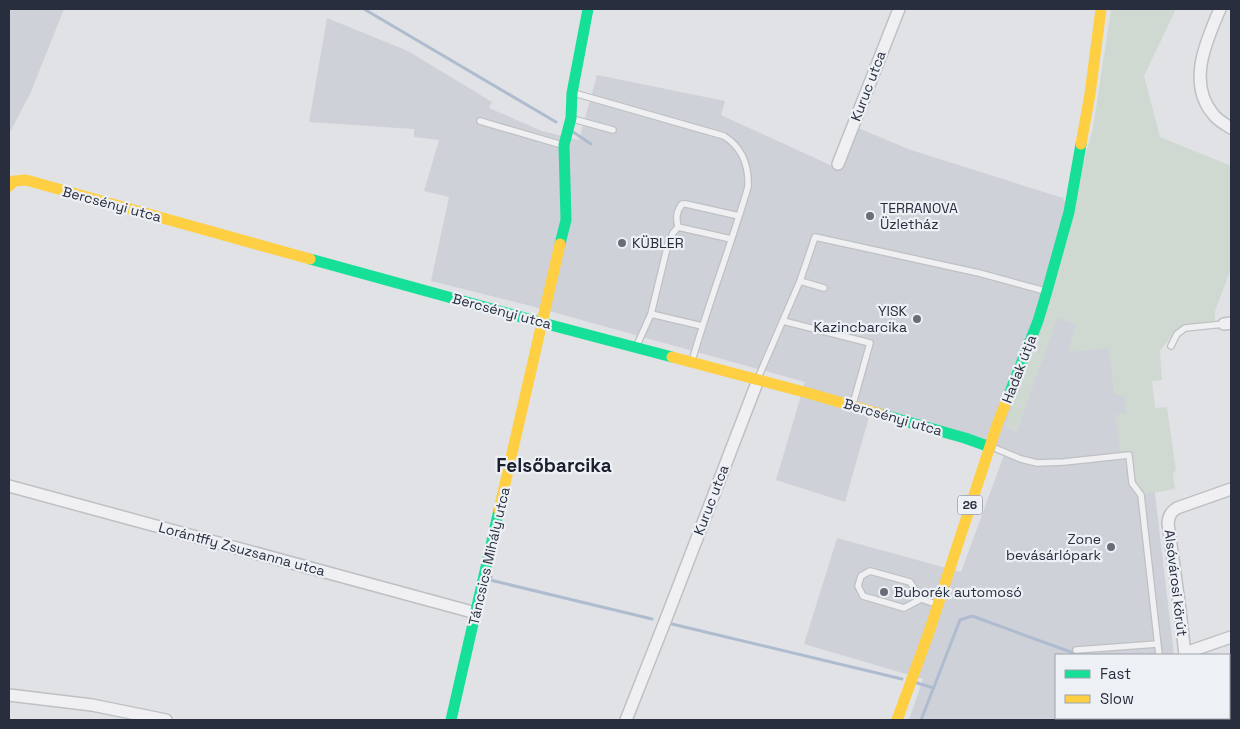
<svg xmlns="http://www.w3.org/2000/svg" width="1240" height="729" font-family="'Space Grotesk',sans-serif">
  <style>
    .built { fill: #ced1d8 }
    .green { fill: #d0d9d1 }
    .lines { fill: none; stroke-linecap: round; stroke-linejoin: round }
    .stream { stroke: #afbcd0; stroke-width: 3 }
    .lane-casing { stroke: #bec0c3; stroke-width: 8 }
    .street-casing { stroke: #bec0c3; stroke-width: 14 }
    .lane { stroke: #f0f0f2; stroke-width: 5.5 }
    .street { stroke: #f0f0f2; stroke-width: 11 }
    .fast { stroke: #16e098; stroke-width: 11 }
    .slow { stroke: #ffcf43; stroke-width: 11 }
    .poi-dot { fill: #686d78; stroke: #edf0f5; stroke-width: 2 }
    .labels { text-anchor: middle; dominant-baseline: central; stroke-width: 4.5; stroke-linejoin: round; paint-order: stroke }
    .shield { fill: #edf0f5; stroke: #636875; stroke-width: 1 }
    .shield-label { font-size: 12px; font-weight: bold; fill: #282e3e }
    .street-label { font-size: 14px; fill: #282e3e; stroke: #edf0f5 }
    .poi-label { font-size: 14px; fill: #282e3e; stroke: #edf0f5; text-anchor: start }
    .district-label { font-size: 19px; font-weight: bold; fill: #1a1f2e; stroke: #edf0f5 }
  </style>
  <rect width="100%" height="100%" fill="#e0e2e5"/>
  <!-- built -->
  <path class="built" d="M 9,9 L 64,9 L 30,94 L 9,134 Z
    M 327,18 L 408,51 L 492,102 L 489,108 L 542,131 L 579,140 L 597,75 L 725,101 L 721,115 L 830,165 L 843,169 L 858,128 L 911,150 L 1063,198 L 1136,333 L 1174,655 L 1056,655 L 1056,718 L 1174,718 L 1174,720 L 909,720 L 923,679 L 804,644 L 837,538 L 961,572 L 1004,455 L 869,417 L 845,502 L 776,480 L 805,382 L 531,306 L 431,281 L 449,197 L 424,191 L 439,140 L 414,137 L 414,129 L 309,122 Z"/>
  <!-- green -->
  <path class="green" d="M 1111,9 L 1176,9 L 1144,76 L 1160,137 L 1231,166 L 1231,269 L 1215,311 L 1215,321 L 1193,324 L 1176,330 L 1160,351 L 1162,380 L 1152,381 L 1155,408 L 1167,407 L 1176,471 L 1173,472 L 1175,489 L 1141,495 L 1135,488 L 1132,451 L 1120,451 L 1116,415 L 1126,413 L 1124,395 L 1114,395 L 1109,348 L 1068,352 L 1076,324 L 1057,318 L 1017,432 L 1006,427 L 1093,129 Z"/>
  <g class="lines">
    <!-- stream -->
    <path class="stream" d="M 364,9 L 556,122
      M 573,132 L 591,144
      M 491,577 L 490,580 L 652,619
      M 672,624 L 902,679
      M 917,683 L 934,688
      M 1181,718 L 1181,720
      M 921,720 L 960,620 L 972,616 L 1079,655"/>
    <defs>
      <path id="lane" d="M 574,93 L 724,136 C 743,148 749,166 748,187 C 731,245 709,302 692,361
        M 573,119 L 613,130
        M 480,121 L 562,145
        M 678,227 L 731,239
        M 800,281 L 815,237 L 979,273 L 1045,291
        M 651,314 L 702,326
        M 783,321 L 870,343 L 853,404
        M 637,345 L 651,314 L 668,244 L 673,233 L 678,227 C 676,218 676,212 682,204 L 686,204 L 739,216
        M 1171,346 L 1177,334 L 1185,328 L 1224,324
        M 758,378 L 800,281 L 824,288
        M 992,447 L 1021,459 L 1037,463 L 1064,462 L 1129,455 L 1132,483 L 1141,495 L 1159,655
        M 921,599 L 904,608 L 863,596 L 858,586 L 861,576 L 870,571 L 910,582 L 921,599 L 936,604
        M 1076,650 L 1157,644
        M 1145,718 L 1147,720"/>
      <path id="street" d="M 1220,9 C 1206,41 1187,83 1213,114 C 1217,120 1225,124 1231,128
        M 838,164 L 899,9
        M 1224,324 L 1231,323
        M 9,486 L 476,613
        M 1185,653 L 1231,637
        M 1185,655 L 1180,610 L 1168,523 C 1169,515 1171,512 1177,508 L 1231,489
        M 9,695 L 92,705 L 166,720
        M 1190,718 L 1190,720
        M 626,720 L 664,624 L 758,380"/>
    </defs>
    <!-- lane casing -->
    <use href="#lane" class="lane-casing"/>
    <!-- street casing -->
    <use href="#street" class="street-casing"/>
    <!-- lane -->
    <use href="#lane" class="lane"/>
    <!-- street -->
    <use href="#street" class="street"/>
    <!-- fast -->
    <path class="fast" d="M 560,244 L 566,220 L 564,145 L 571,118 L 572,93 L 588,9
      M 310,259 L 543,323 L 672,357
      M 1008,397 L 1038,321 L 1047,291 L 1069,212 L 1081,144
      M 880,414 L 965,438 L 990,447
      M 451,720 L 499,510"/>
    <!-- slow -->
    <path class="slow" d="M 1081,144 L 1090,94 L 1101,9
      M 9,186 L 14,181 L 26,180 L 310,259
      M 672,357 L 808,393 L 880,414
      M 499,510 L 560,244
      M 897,720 L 929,632 L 997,425 L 1008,397"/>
  </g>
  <!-- markers -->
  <g class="poi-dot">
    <circle cx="870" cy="216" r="5"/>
    <circle cx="622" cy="243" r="5"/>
    <circle cx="917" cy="319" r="5"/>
    <circle cx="1111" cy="547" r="5"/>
    <circle cx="884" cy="592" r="5"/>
  </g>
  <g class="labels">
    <!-- shield labels -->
    <rect class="shield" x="957.5" y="495.5" width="25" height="19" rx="4"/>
    <g class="shield-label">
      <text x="970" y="505">26</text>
    </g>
    <!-- street labels -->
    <g class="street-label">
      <text transform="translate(868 86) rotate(-69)">Kuruc utca</text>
      <text transform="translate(112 204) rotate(15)">Bercsényi utca</text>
      <text transform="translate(502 311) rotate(15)">Bercsényi utca</text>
      <text transform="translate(1019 369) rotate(-69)">Hadak útja</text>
      <text transform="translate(893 417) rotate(16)">Bercsényi utca</text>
      <text transform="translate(711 500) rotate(-69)">Kuruc utca</text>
      <text transform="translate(242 549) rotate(15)">Lorántffy Zsuzsanna utca</text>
      <text transform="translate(489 556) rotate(-77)">Táncsics Mihály utca</text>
      <text transform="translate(1176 583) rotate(83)">Alsóvárosi körút</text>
    </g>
    <!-- poi labels -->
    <g class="poi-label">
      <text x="880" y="208">TERRANOVA<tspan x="880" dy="16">Üzletház</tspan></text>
      <text x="632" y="243">KÜBLER</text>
      <text x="907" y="311" text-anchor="end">YISK<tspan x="907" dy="16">Kazincbarcika</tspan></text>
      <text x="1101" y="539" text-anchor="end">Zone<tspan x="1101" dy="16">bevásárlópark</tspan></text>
      <text x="894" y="592">Buborék automosó</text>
    </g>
    <!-- district labels -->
    <g class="district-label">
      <text x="554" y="465">Felsőbarcika</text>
    </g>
  </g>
  <!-- border -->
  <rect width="1240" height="729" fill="none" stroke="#282e3e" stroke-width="20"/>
  <!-- legend -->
  <rect x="1055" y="654" width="175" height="65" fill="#edf0f5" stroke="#9ea2ac"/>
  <rect x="1065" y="670" width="25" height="8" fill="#16e098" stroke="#9ea2ac"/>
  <text x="1100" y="679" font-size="15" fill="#282e3e">Fast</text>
  <rect x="1065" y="695" width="25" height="8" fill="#ffcf43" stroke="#9ea2ac"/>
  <text x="1100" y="704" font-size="15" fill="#282e3e">Slow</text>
</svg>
